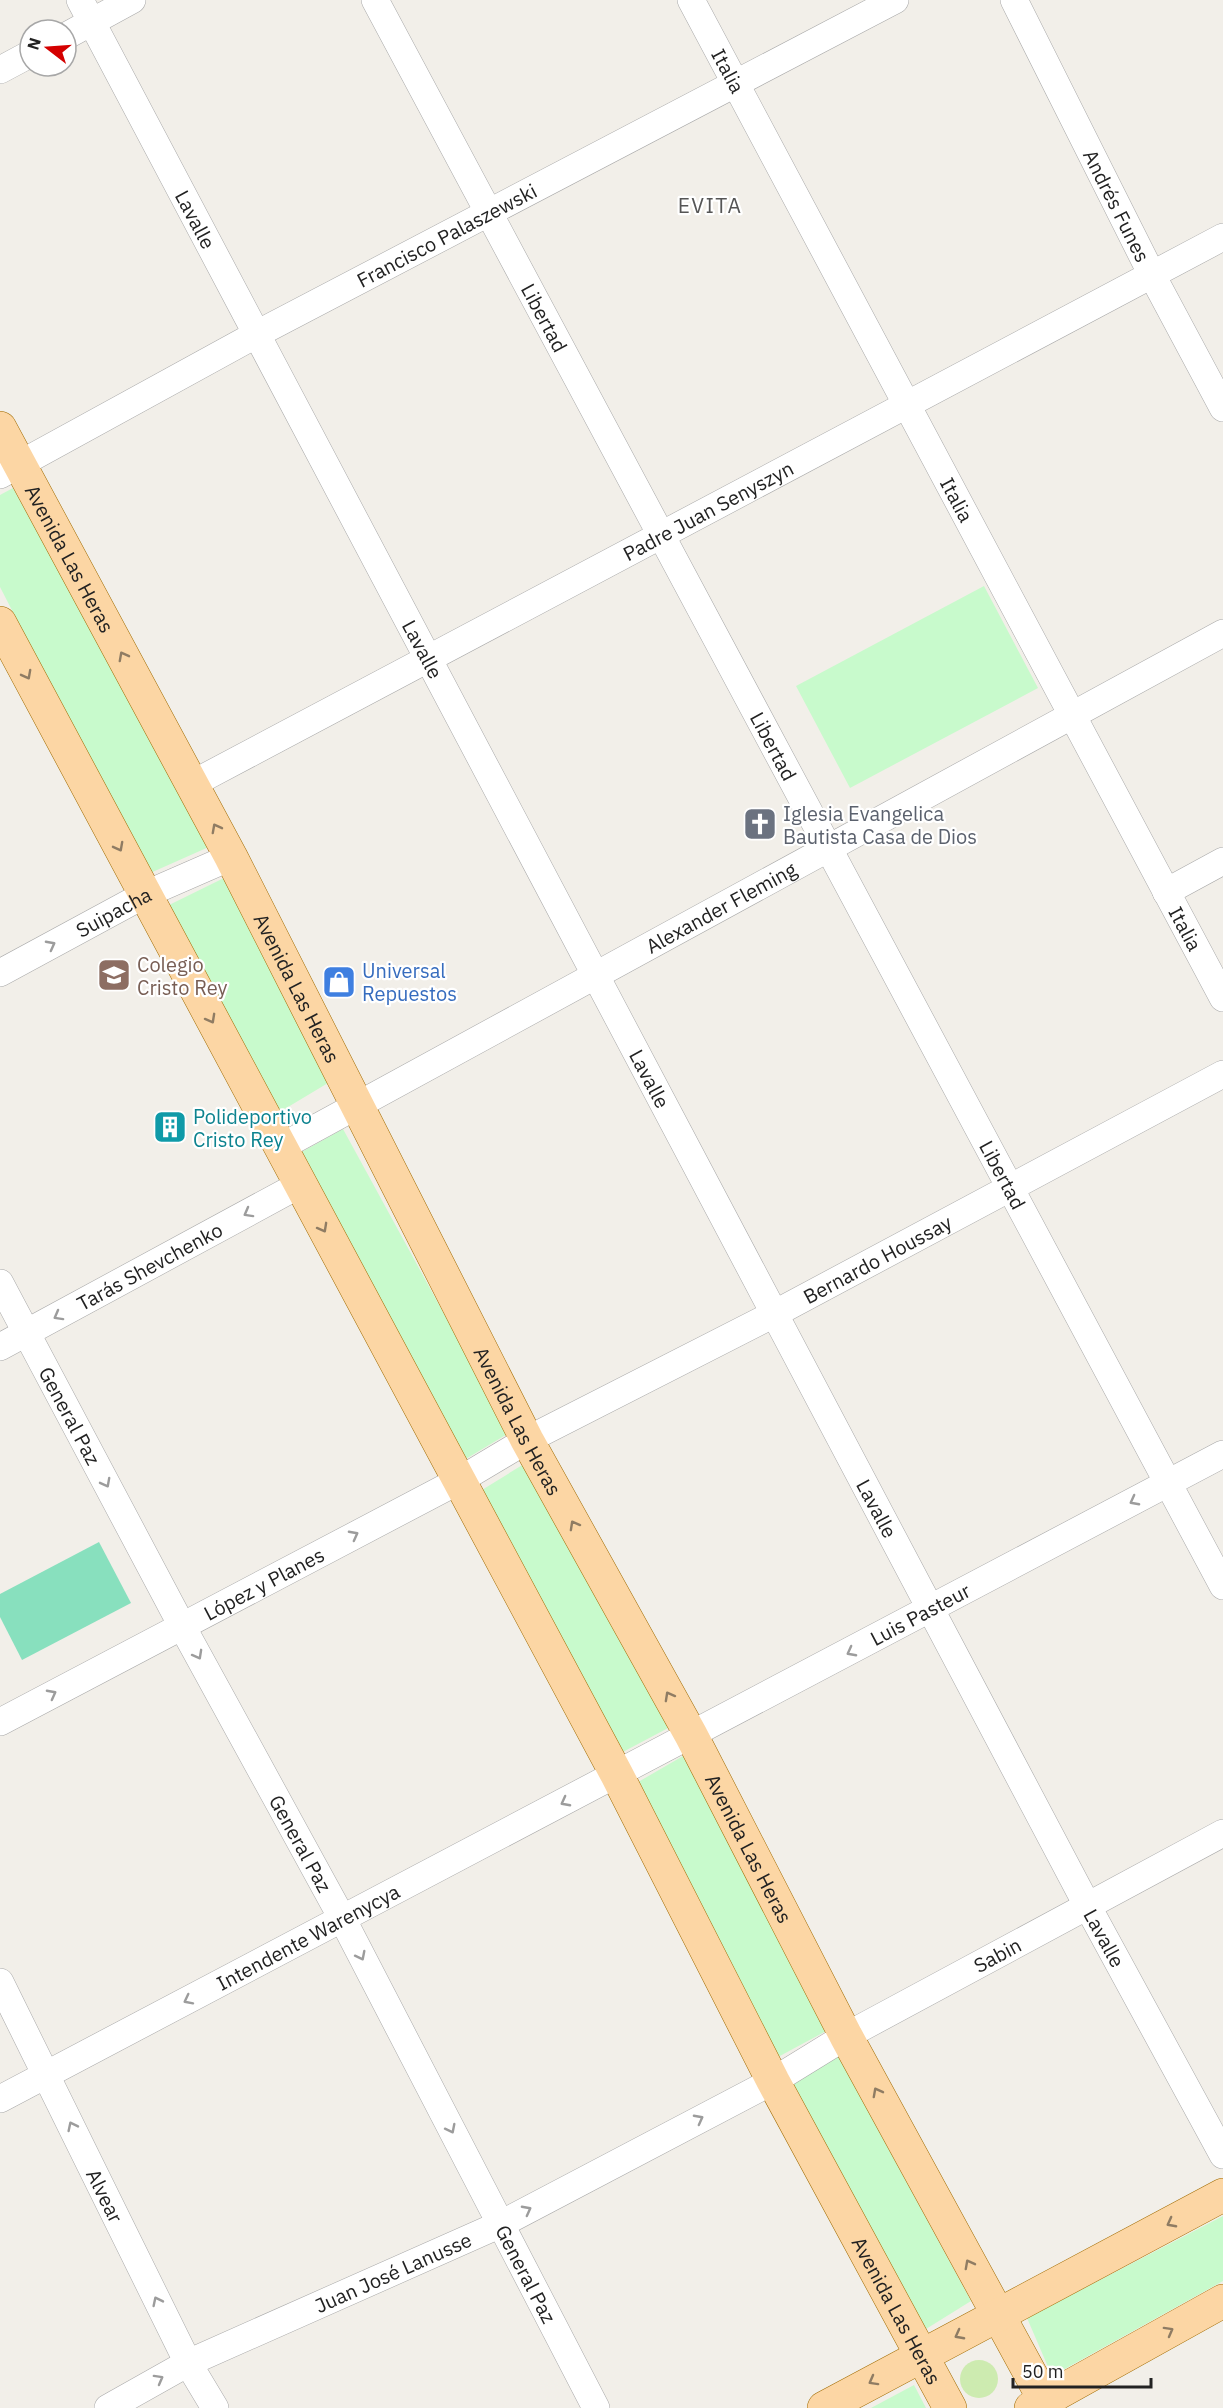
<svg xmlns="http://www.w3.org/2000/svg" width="1223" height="2408" font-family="'IBM Plex Sans',sans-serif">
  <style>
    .grass { fill: #cdebb0 }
    .park { fill: #c8facc }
    .pitch { fill: #88e0be }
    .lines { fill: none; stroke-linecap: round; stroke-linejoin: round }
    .minor-casing { stroke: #a9a9a9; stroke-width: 28 }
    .major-casing { stroke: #a06b00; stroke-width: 34 }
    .minor { stroke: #fff; stroke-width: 27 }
    .major { stroke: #fcd6a4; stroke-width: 33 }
    .oneway { stroke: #8f7c63 }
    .oneway2 { stroke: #9c9c9c }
    .labels { text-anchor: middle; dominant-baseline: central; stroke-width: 4.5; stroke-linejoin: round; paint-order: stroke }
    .street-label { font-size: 20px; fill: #222; stroke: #fff }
    .worship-label { font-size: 20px; fill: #5b616d; stroke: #fff; text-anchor: start }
    .education-label { font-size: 20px; fill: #785e54; stroke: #fff; text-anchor: start }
    .shop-label { font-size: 20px; fill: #366cbe; stroke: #fff; text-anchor: start }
    .culture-label { font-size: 20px; fill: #0d838f; stroke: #fff; text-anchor: start }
    .neighbourhood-label { font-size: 21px; letter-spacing: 1.5px; fill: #555; stroke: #fff }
  </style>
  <rect width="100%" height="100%" fill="#f2efe9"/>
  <!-- grass -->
  <path class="grass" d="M960 2379a19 19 0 1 1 38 0a19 19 0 1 1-38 0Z"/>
  <!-- park -->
  <path class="park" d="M 13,488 L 211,846 L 148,874 L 0,587 L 0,495 Z
    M 984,586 L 1038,688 L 850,788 L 796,686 Z
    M 224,878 L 328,1083 L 278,1113 L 167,906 Z
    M 343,1129 L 509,1433 L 464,1460 L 298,1154 Z
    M 524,1464 L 672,1726 L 619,1754 L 477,1493 Z
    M 683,1756 L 830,2029 L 778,2057 L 633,1785 Z
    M 838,2056 L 971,2301 L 926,2329 L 790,2085 Z
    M 1223,2216 L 1223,2281 L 1052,2376 L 1027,2318 Z
    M 914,2385 L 926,2408 L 871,2408 Z"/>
  <!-- pitch -->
  <path class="pitch" d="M 99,1542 L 131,1603 L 22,1660 L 0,1617 L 0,1594 Z"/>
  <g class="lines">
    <defs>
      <g id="minor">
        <path id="s1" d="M 80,0 L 1088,1907 L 1223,2155"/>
        <path id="s2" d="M 375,0 L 1223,1586"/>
        <path id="s3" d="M 691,0 L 1223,998"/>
        <path id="s4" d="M 1014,0 L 1152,275 L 1223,408"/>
        <path d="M 66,36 L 132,0"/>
        <path d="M 0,70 L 30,54"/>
        <path id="s5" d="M 0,475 L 257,334 L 895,0"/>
        <path id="s6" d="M 192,784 L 1223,237"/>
        <path d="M 1166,892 L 1223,861"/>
        <path id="s7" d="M 0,973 L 144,895 L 231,857"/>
        <path id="s8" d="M 281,1147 L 1223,633"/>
        <path id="s9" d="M 0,1283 L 182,1626 L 343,1920 L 596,2408"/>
        <path id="s10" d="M 0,1347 L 299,1185"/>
        <path id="s11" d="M 0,1722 L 460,1480 L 527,1440 L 774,1314 L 1223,1074"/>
        <path id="s12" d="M 0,1982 L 188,2363 L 215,2408"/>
        <path id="s13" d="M 0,2099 L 1223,1454"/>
        <path id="s14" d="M 108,2408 L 188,2363 L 501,2224 L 773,2081 L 846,2036 L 1223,1833"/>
      </g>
      <g id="major">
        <path id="s15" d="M 0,428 L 231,857 L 527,1440 L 691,1735 L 846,2036 L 1049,2408"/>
        <path id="s16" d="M 0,623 L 617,1775 L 773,2081 L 950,2408"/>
        <path d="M 824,2408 L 1223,2195"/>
        <path d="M 1031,2408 L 1223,2301"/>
      </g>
    </defs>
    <!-- minor casing -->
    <use href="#minor" class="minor-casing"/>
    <!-- major casing -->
    <use href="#major" class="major-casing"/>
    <!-- minor -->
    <use href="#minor" class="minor"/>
    <!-- major -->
    <use href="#major" class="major"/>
  </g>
  <!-- one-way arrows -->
  <defs><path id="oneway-chevron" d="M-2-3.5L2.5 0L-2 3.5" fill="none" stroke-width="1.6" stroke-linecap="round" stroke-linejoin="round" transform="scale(1.5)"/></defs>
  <g class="oneway">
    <use href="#oneway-chevron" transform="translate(123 656) rotate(-118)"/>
    <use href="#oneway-chevron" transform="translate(27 675) rotate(62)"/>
    <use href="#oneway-chevron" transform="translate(216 828) rotate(-118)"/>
    <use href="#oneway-chevron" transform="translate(119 847) rotate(62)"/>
    <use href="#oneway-chevron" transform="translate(211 1019) rotate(61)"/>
    <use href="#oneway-chevron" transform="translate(323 1228) rotate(61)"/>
    <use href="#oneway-chevron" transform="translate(574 1525) rotate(-119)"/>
    <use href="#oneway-chevron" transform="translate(669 1696) rotate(-119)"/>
    <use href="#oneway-chevron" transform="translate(877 2092) rotate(-118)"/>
    <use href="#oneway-chevron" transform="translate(1171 2223) rotate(152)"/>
    <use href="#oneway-chevron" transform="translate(969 2264) rotate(-118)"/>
    <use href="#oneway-chevron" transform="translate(1169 2331) rotate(-29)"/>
    <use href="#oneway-chevron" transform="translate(959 2335) rotate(152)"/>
    <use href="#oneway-chevron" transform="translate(873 2381) rotate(151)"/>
  </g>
  <g class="oneway2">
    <use href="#oneway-chevron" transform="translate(51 945) rotate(-28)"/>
    <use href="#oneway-chevron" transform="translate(248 1213) rotate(151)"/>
    <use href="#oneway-chevron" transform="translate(58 1316) rotate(151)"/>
    <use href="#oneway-chevron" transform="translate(106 1483) rotate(62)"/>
    <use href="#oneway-chevron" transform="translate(1134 1501) rotate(152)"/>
    <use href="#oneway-chevron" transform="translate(354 1535) rotate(-28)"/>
    <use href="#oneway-chevron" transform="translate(851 1652) rotate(152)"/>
    <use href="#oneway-chevron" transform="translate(198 1655) rotate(61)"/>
    <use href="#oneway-chevron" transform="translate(52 1694) rotate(-28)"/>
    <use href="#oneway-chevron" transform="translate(565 1802) rotate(152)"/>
    <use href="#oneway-chevron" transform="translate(361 1956) rotate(63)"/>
    <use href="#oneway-chevron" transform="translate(188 2000) rotate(153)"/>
    <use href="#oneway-chevron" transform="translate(699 2119) rotate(-28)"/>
    <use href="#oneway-chevron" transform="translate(72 2126) rotate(-116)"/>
    <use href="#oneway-chevron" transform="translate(451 2129) rotate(63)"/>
    <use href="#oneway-chevron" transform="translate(527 2210) rotate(-28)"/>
    <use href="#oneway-chevron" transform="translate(157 2301) rotate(-116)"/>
    <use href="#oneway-chevron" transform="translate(159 2379) rotate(-29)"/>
  </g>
  <!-- icons -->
  <defs>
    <symbol id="church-square" viewBox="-11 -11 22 22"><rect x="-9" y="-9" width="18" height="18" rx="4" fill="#6b7280" stroke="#fff"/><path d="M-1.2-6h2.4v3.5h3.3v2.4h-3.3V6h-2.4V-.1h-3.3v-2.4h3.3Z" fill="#fff"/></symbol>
    <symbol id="school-square" viewBox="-11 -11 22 22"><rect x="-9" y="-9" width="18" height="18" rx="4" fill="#8d6e63" stroke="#fff"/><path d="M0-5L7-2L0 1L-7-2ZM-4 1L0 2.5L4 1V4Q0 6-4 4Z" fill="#fff"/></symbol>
    <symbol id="shop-square" viewBox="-11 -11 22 22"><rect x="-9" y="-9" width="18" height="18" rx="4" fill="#3f7fe0" stroke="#fff"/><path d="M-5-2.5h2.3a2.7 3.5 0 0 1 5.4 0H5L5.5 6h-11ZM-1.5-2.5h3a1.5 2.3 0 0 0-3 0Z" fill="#fff"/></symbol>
    <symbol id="building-square" viewBox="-11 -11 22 22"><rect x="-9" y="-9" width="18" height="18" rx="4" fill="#0f9aa8" stroke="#fff"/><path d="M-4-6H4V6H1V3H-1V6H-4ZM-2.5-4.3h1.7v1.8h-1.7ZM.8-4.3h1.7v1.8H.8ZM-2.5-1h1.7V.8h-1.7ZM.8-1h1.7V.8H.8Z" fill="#fff"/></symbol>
  </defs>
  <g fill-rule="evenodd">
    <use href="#church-square" x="741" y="805" width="38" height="38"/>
    <use href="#school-square" x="95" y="956" width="38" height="38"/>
    <use href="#shop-square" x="320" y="963" width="38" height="38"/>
    <use href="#building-square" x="151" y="1108" width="38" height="38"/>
  </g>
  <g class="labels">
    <!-- street labels -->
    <g class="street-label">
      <text stroke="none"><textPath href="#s3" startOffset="80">Italia</textPath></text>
      <text stroke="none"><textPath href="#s4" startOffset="230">Andrés Funes</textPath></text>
      <text stroke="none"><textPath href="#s1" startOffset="248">Lavalle</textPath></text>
      <text stroke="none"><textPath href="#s5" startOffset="507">Francisco Palaszewski</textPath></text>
      <text stroke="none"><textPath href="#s2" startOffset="360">Libertad</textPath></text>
      <text stroke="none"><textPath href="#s3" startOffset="566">Italia</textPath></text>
      <text stroke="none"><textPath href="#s6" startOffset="584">Padre Juan Senyszyn</textPath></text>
      <text stroke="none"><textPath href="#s15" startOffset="148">Avenida Las Heras</textPath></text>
      <text stroke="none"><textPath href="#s1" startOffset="734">Lavalle</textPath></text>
      <text stroke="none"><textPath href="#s2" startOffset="846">Libertad</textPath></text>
      <text stroke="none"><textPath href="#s8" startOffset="501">Alexander Fleming</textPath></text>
      <text stroke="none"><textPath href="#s7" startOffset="129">Suipacha</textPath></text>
      <text stroke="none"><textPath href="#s3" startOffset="1052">Italia</textPath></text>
      <text stroke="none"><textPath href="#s15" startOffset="634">Avenida Las Heras</textPath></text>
      <text stroke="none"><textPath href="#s1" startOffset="1220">Lavalle</textPath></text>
      <text stroke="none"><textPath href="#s2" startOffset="1332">Libertad</textPath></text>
      <text stroke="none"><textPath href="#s11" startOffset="992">Bernardo Houssay</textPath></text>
      <text stroke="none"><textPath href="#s10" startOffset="170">Tarás Shevchenko</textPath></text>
      <text stroke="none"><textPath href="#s9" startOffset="150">General Paz</textPath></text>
      <text stroke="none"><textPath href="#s15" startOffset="1120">Avenida Las Heras</textPath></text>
      <text stroke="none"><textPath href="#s1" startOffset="1706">Lavalle</textPath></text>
      <text stroke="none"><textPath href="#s11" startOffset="298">López y Planes</textPath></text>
      <text stroke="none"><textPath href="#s13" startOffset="1040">Luis Pasteur</textPath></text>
      <text stroke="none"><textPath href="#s9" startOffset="636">General Paz</textPath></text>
      <text stroke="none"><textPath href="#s15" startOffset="1606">Avenida Las Heras</textPath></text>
      <text stroke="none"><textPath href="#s13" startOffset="348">Intendente Warenycya</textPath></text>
      <text stroke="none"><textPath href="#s1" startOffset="2192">Lavalle</textPath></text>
      <text stroke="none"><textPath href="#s14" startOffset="999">Sabin</textPath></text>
      <text stroke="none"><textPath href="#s12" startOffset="238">Alvear</textPath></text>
      <text stroke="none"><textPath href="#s14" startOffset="316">Juan José Lanusse</textPath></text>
      <text stroke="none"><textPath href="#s9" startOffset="1122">General Paz</textPath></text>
      <text stroke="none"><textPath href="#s16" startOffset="1911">Avenida Las Heras</textPath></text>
    </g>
    <!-- worship labels -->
    <g class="worship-label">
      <text x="783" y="813">Iglesia Evangelica<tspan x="783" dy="23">Bautista Casa de Dios</tspan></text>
    </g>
    <!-- education labels -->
    <g class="education-label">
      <text x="137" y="964">Colegio<tspan x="137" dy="23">Cristo Rey</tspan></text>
    </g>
    <!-- shop labels -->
    <g class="shop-label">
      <text x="362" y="970">Universal<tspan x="362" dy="23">Repuestos</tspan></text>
    </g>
    <!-- culture labels -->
    <g class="culture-label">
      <text x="193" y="1116">Polideportivo<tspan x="193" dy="23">Cristo Rey</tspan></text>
    </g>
    <!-- neighbourhood labels -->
    <g class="neighbourhood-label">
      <text x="710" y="205">EVITA</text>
    </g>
  </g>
  <!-- north arrow -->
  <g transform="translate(48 48) rotate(287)"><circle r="28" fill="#ffffff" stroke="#a7a7a7" stroke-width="1.5"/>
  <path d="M0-4.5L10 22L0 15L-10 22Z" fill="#d40000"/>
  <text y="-9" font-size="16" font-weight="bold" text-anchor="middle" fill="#222222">N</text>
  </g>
  <!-- scale -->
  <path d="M1013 2378v9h138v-9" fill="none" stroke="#222222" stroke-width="3"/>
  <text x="1022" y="2378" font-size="18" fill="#222222" stroke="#ffffff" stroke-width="4.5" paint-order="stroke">50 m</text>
</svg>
